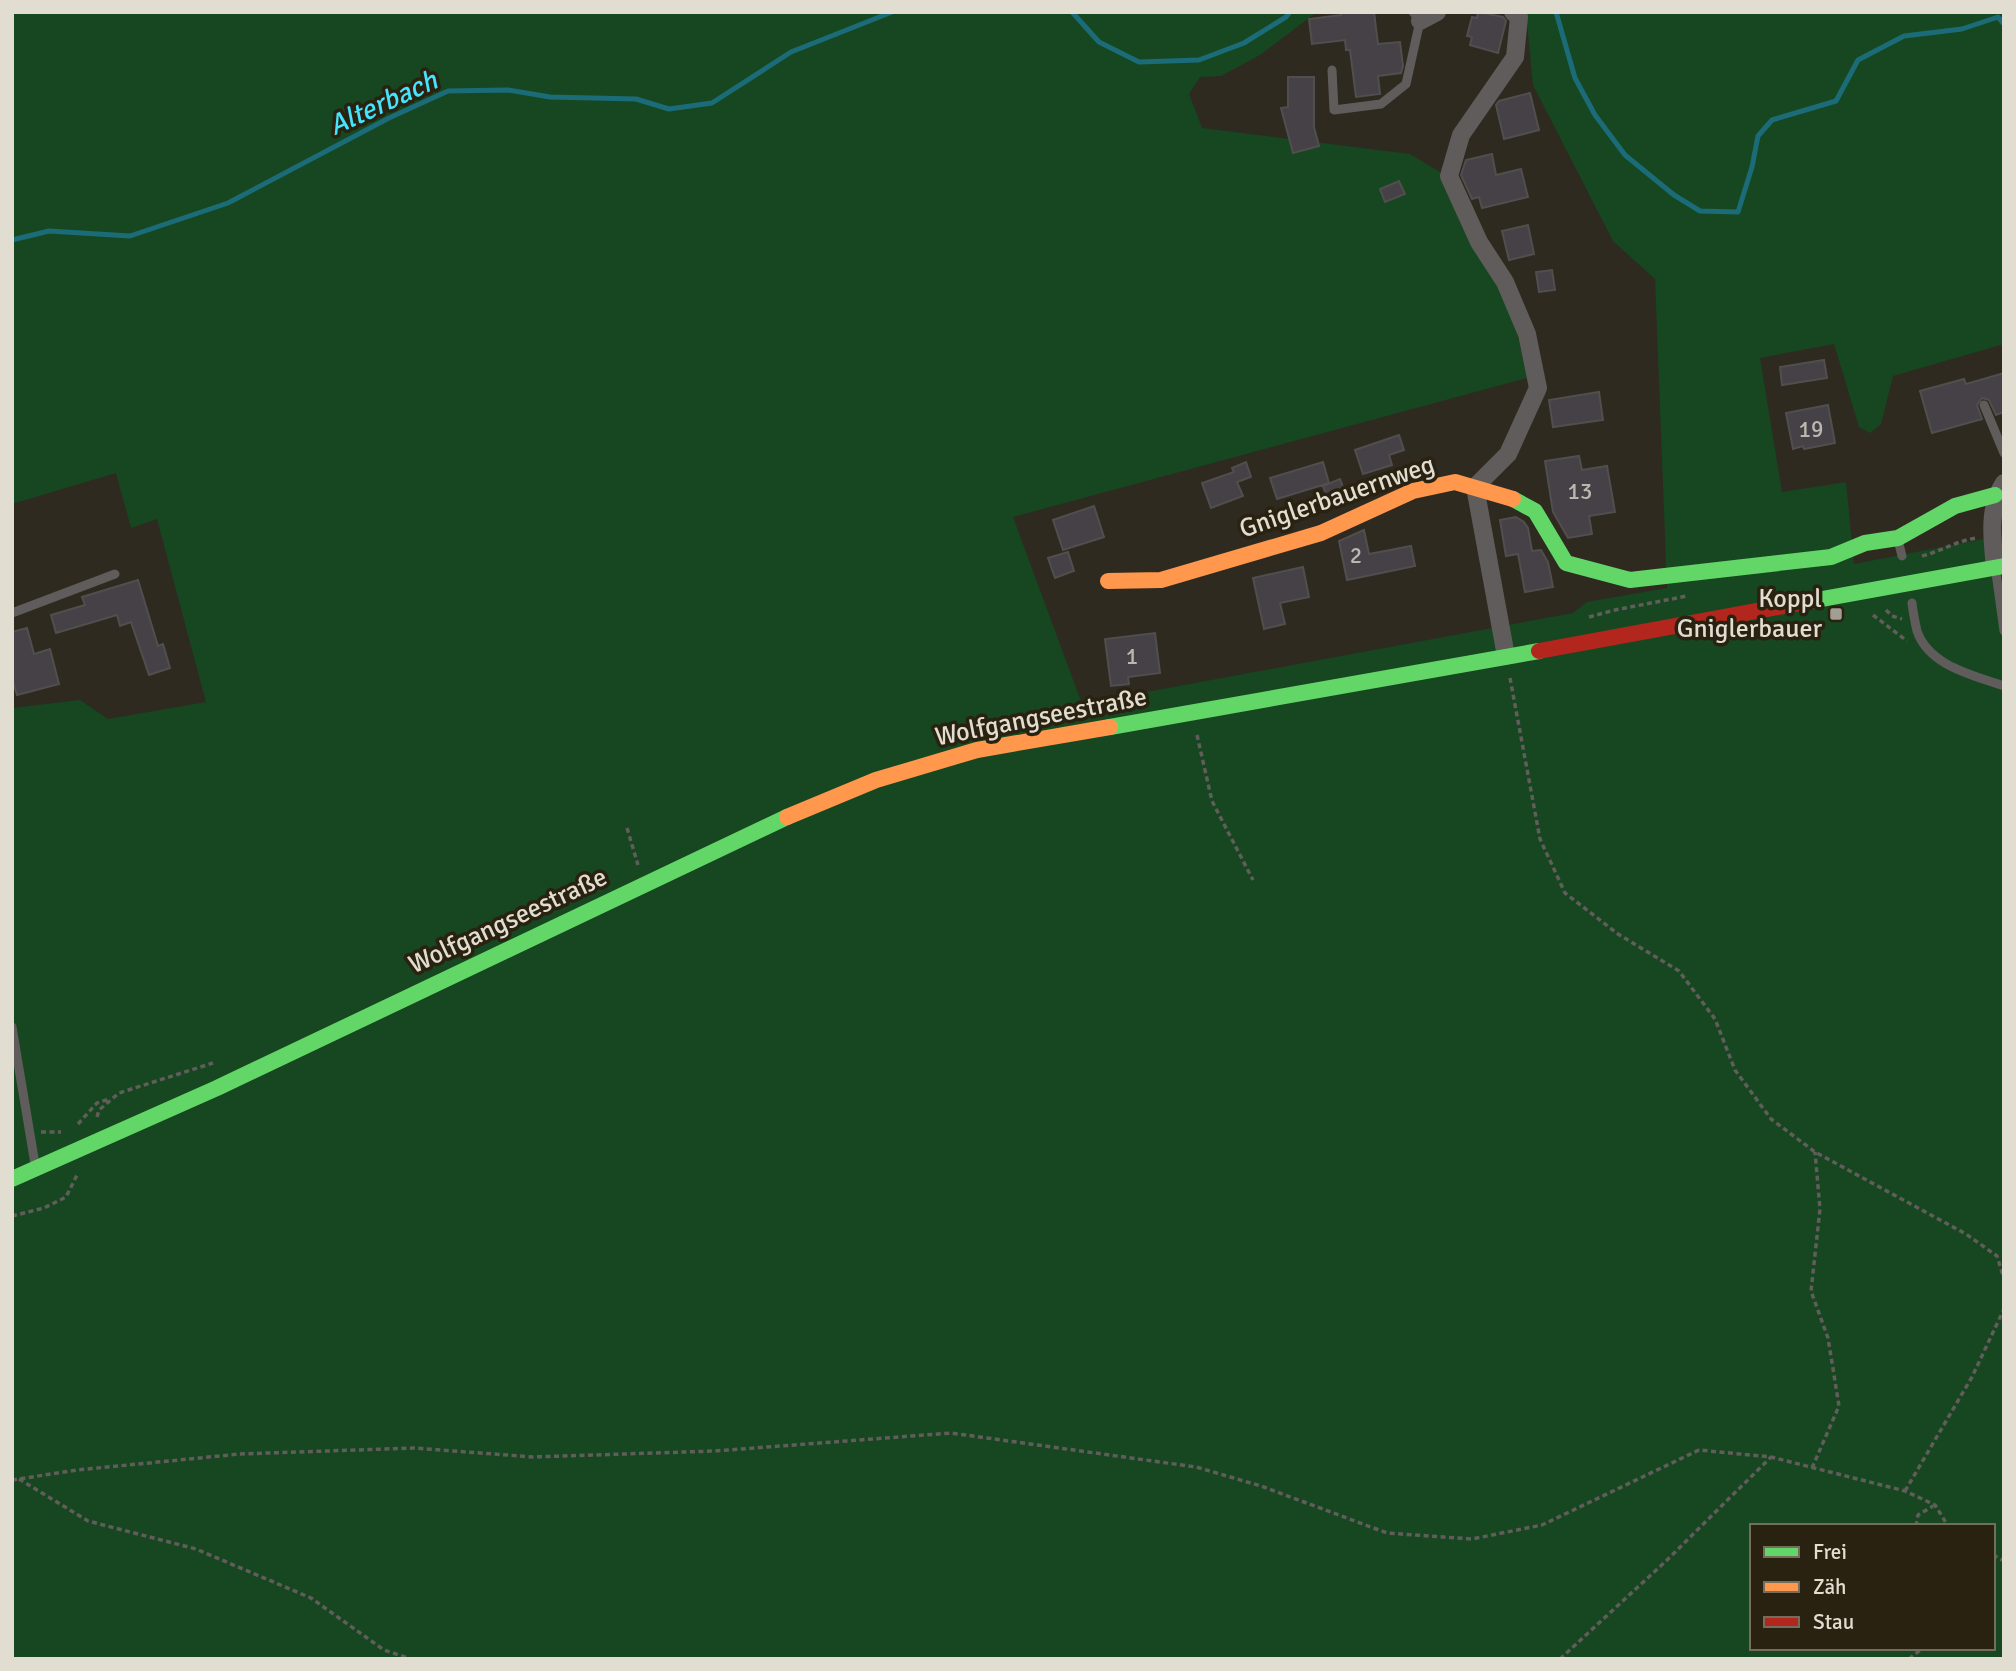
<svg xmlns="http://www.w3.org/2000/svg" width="2016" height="1671" font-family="Signika,sans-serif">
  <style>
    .green { fill: #164720; fill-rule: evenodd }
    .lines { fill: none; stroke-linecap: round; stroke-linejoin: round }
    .stream { stroke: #1b6c78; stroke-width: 5 }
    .building { fill: #464147; stroke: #514e4e; stroke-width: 2 }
    .path { stroke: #605d5a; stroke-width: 3.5; stroke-dasharray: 5 3.5; stroke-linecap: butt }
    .lane { stroke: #605c5b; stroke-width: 9 }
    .street { stroke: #605c5b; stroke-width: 18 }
    .fast { stroke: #63d668; stroke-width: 16 }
    .slow { stroke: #ff974d; stroke-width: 16 }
    .jam { stroke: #b3261e; stroke-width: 16 }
    .poi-dot { fill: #a39e93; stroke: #2a2210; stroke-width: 2.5 }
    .labels { text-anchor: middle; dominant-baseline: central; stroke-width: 7; stroke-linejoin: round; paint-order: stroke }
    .number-label { font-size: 23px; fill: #bbb6ae }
    .street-label { font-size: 26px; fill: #e2ddd1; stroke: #2a2210 }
    .poi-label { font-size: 26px; fill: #e2ddd1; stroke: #2a2210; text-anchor: end }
    .water-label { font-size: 28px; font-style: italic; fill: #43e4fd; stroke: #2a2210 }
  </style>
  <rect width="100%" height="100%" fill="#2e2a20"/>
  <!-- green -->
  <path class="green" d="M 12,12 L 1317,12 L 1260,55 L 1221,76 L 1200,77 L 1189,94 L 1202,128 L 1410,154 L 1440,172 L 1462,227 L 1511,304 L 1527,378 L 1013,517 L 1082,704 L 1573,613 L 1587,602 L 1667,588 L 1655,279 L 1613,241 L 1533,85 L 1526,12 L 2004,12 L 2004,344 L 1893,376 L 1881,424 L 1870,433 L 1859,427 L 1834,344 L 1760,358 L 1782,492 L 1846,482 L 1854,564 L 2004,535 L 2004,1659 L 12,1659 L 12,708 L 80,700 L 108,719 L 206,702 L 157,519 L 131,528 L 116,473 L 12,504 ZM 1752,1526 L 1993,1526 L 1993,1648 L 1752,1648 Z"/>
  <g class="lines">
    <!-- stream -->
    <path class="stream" d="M 1072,12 L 1099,42 L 1139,62 L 1199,60 L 1244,43 L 1286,17 L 1290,12
      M 1556,12 L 1575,78 L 1595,115 L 1625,155 L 1674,195 L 1700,211 L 1738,212 L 1752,167 L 1758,136 L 1772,120 L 1836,101 L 1858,60 L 1904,36 L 1962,29 L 1998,17 L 2004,24
      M 12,240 L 49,231 L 130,236 L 228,203 L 389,118 L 448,91 L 508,90 L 550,97 L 636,99 L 669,109 L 712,103 L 791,52 L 892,12"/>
  </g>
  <!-- building -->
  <path class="building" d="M 1341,12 L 1374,12 L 1378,44 L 1400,42 L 1403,66 L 1401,73 L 1378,76 L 1380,94 L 1356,97 L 1350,50 L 1346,50 L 1345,40 L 1312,44 L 1309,19 L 1341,15 Z
    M 1478,12 L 1503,17 L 1506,21 L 1498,53 L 1470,45 L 1472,37 L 1467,36 L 1472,17 L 1477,18 Z
    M 1288,77 L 1314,77 L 1314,127 L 1319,146 L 1293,153 L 1281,108 L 1288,107 Z
    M 1530,93 L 1539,130 L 1504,139 L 1496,105 L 1499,101 Z
    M 1492,154 L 1496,175 L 1521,169 L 1528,197 L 1482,208 L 1479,197 L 1472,199 L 1461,175 L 1466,160 Z
    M 1399,181 L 1405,194 L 1385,202 L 1380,189 Z
    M 1528,225 L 1534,254 L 1509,260 L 1502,231 Z
    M 1552,270 L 1555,290 L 1539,292 L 1536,272 Z
    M 1824,360 L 1827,378 L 1782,385 L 1780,367 Z
    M 2004,373 L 2004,412 L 1996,415 L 1989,400 L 1982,398 L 1977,405 L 1982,419 L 1932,433 L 1920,391 L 1964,379 L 1966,384 Z
    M 1599,392 L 1603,420 L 1553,427 L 1549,400 Z
    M 1828,405 L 1835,443 L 1804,449 L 1803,446 L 1793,449 L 1786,413 Z
    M 1399,435 L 1404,450 L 1389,455 L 1392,465 L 1363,474 L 1355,450 Z
    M 1579,456 L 1582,470 L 1607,466 L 1615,512 L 1589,516 L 1592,534 L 1568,538 L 1553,512 L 1545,461 Z
    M 1246,462 L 1251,477 L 1237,482 L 1243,496 L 1211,508 L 1202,483 L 1234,472 L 1232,468 Z
    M 1323,462 L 1329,483 L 1277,499 L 1270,478 Z
    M 1340,479 L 1346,495 L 1329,502 L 1323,486 Z
    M 1094,506 L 1104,537 L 1063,550 L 1053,520 Z
    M 1516,517 L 1524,522 L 1528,528 L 1532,551 L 1541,550 L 1548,562 L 1553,587 L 1525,592 L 1518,554 L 1506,556 L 1500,520 Z
    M 1364,530 L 1369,554 L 1411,546 L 1415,566 L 1347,580 L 1339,541 Z
    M 1068,552 L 1074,571 L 1055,578 L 1048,558 Z
    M 1303,567 L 1309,597 L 1280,603 L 1285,624 L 1264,629 L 1253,578 Z
    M 138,580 L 158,646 L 163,644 L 170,668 L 149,675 L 131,622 L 120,626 L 117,615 L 56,633 L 51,615 L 85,605 L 82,597 Z
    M 27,628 L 34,654 L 50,649 L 59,684 L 17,695 L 12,678 L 12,632 Z
    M 1155,633 L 1160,673 L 1128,677 L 1129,684 L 1111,686 L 1105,639 Z"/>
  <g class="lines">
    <!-- path -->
    <path class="path" d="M 1922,556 C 1942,551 1958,540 1977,538
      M 1886,610 L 1892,616 L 1902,619
      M 1873,615 L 1907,641
      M 1589,617 L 1615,610 L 1687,596
      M 1510,678 L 1540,839 L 1565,893 L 1618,934 L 1679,971 L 1715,1019 L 1735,1070 L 1771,1119 L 1815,1152 L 1966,1234 L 1997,1256 L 2004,1279
      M 1197,735 L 1212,801 L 1253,880
      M 627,828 L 638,865
      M 97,1117 L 99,1110 L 119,1093 L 213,1063
      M 78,1124 L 97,1103 L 109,1099
      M 41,1132 L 61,1132
      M 12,1216 L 44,1208 L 66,1197 L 77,1175
      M 1812,1468 L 1839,1406 L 1828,1338 L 1811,1291 L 1820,1209 L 1815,1152
      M 19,1479 L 88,1521 L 196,1549 L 311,1598 L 384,1650 L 411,1659
      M 12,1480 L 77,1470 L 240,1454 L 414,1448 L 533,1457 L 715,1451 L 951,1433 L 1196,1467 L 1261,1486 L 1387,1533 L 1472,1539 L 1542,1525 L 1699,1450 L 1771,1457 L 1905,1491 L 1935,1505 L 1948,1526
      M 1905,1491 L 1972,1377 L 2004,1309
      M 1916,1526 L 1918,1515 L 1933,1506
      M 1993,1555 L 2004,1561
      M 1560,1659 L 1666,1561 L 1771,1457
      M 1909,1659 L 1923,1648"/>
    <!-- lane -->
    <path class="lane" d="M 1332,70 L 1334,110 L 1381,104 L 1406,84 L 1420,21 L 1413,12
      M 1984,405 L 2004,453
      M 1898,540 L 1902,556
      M 1996,573 L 2004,631
      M 1912,603 C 1913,612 1915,622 1917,631 C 1929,666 1973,675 2004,686
      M 12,613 L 115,574
      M 12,1027 L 35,1164"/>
    <!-- street -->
    <path class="street" d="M 1420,21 L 1437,12
      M 1995,567 C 1992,539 1988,507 2004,483
      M 1506,656 L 1475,487 L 1508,454 L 1538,388 L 1527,334 L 1505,282 L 1479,242 L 1449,176 L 1461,135 L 1515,57 L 1519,17 L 1513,12"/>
    <!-- fast -->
    <path class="fast" d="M 1513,499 L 1535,511 L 1566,563 L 1630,580 L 1831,557 L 1865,543 L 1898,538 L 1955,506 L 1995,495
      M 1811,601 L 2004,566
      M 1110,727 L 1539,651
      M 12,1179 L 217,1088 L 787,817"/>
    <!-- slow -->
    <path class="slow" d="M 1108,581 L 1161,580 L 1321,533 L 1413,491 L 1455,482 L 1513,499
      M 787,817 L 876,780 L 977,750 L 1110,727"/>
    <!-- jam -->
    <path class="jam" d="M 1539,651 L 1811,601"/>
  </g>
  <!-- markers -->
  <rect class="poi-dot" x="1829" y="607" width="14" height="14" rx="3.5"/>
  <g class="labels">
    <!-- number labels -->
    <g class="number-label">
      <text x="1811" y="429">19</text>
      <text x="1580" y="491">13</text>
      <text x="1356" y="555">2</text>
      <text x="1132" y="656">1</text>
    </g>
    <!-- street labels -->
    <g class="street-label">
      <text transform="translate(1337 497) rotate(-19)">Gniglerbauernweg</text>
      <text transform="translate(1041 717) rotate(-11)">Wolfgangseestraße</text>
      <text transform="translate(508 921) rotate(-25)">Wolfgangseestraße</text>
    </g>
    <!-- poi labels -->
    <g class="poi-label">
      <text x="1822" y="599">Koppl<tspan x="1822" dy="30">Gniglerbauer</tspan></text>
    </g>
    <!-- water labels -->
    <g class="water-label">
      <text transform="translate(383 103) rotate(-25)">Alterbach</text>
    </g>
  </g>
  <!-- border -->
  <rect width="2016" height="1671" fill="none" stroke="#e2ddd1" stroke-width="28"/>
  <!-- legend -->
  <rect x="1750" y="1524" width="245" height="126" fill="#2a2210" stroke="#746d5d" stroke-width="2"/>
  <rect x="1764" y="1547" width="35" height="10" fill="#63d668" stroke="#746d5d" stroke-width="2"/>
  <text x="1813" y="1559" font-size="21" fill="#e2ddd1">Frei</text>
  <rect x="1764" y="1582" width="35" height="10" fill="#ff974d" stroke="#746d5d" stroke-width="2"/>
  <text x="1813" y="1594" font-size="21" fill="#e2ddd1">Zäh</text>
  <rect x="1764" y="1617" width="35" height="10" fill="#b3261e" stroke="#746d5d" stroke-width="2"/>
  <text x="1813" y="1629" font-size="21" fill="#e2ddd1">Stau</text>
</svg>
